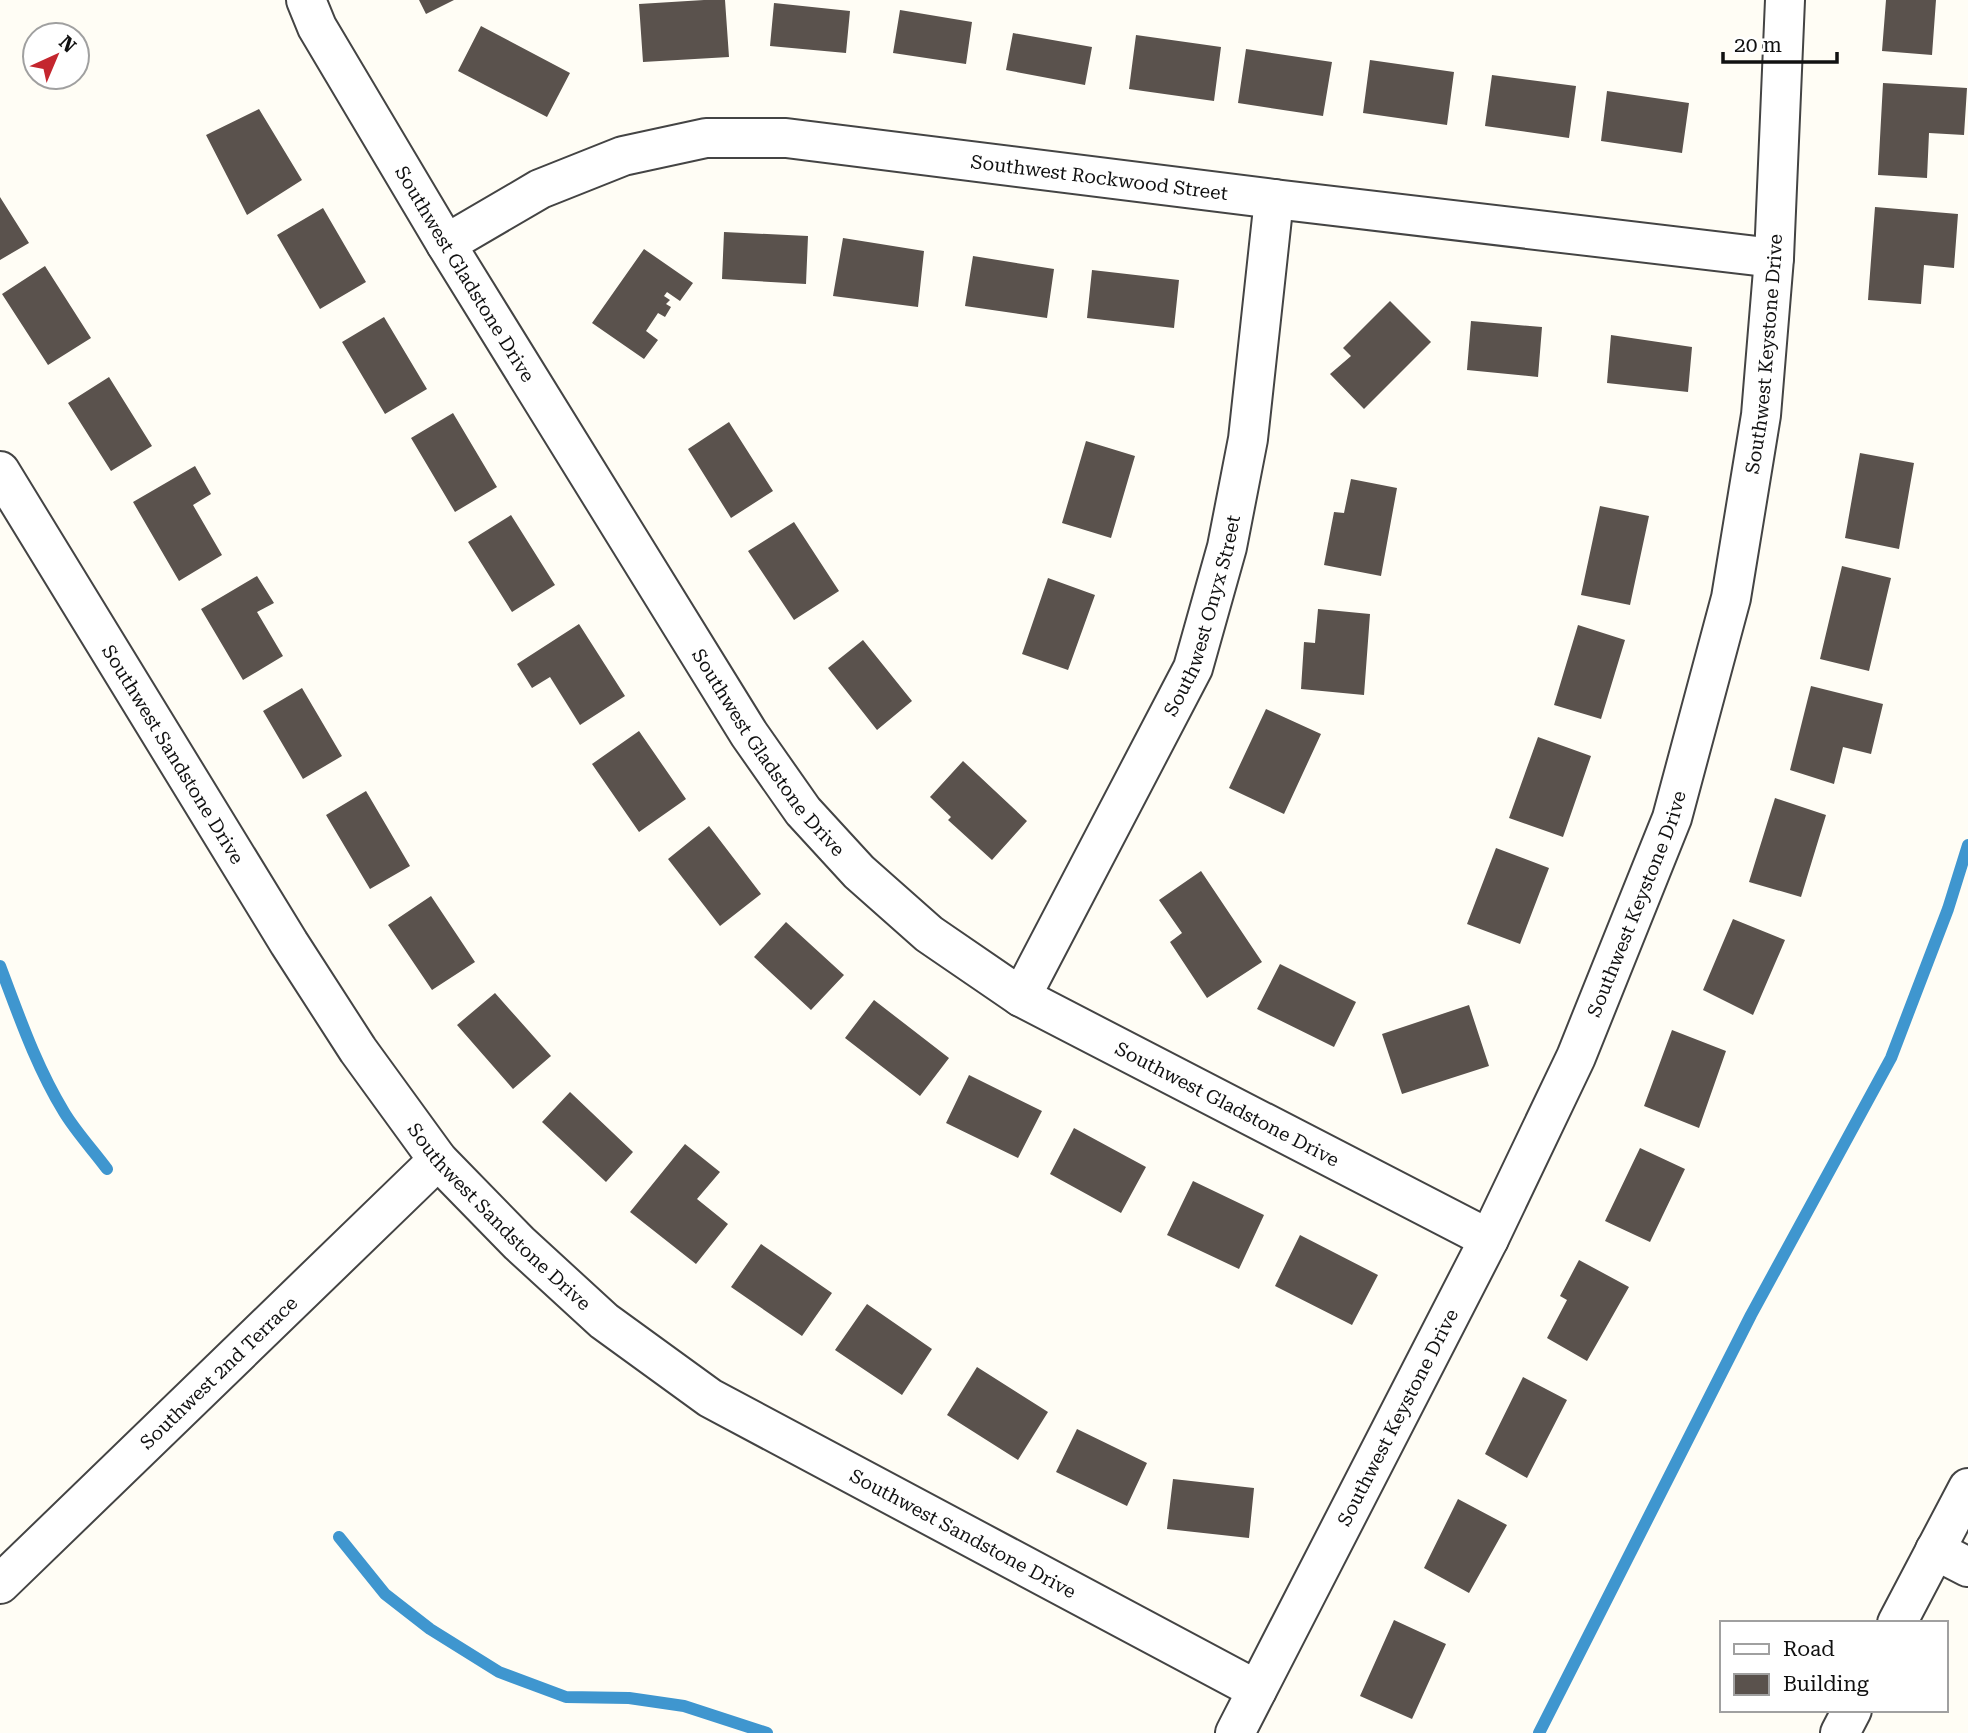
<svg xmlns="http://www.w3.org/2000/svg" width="1968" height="1733" font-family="'Roboto Serif',serif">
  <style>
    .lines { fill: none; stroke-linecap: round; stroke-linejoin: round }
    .stream { stroke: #3f96cf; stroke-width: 12 }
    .building { fill: #5a524d }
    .minor-casing { stroke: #444; stroke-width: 42 }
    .minor { stroke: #fff; stroke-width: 38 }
    .labels { text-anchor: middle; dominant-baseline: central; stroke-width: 7; stroke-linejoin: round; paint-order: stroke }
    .street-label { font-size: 19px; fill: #111; stroke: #fff }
  </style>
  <rect width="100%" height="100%" fill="#fffdf5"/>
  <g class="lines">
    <!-- stream -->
    <path class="stream" d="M 0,966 C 19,1016 36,1066 64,1112 C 76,1132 93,1150 107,1169
      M 339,1537 L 385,1594 L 430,1629 L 499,1672 L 566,1697 L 629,1698 L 684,1706 L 767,1733
      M 1539,1733 L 1751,1315 L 1891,1058 L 1948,909 L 1968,845"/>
  </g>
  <!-- building -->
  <path class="building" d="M 419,0 L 454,0 L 426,14 Z
    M 704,0 L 725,0 L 729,57 L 643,62 L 639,4 Z
    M 1886,0 L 1936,0 L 1932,55 L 1882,51 Z
    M 774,3 L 850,11 L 846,53 L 770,46 Z
    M 900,10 L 972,22 L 966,64 L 893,53 Z
    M 481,26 L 570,73 L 547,117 L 458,71 Z
    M 1013,33 L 1092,47 L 1085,85 L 1006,70 Z
    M 1136,35 L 1221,47 L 1214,101 L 1129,89 Z
    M 1246,49 L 1332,62 L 1323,116 L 1238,103 Z
    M 1370,60 L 1454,72 L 1447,125 L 1363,113 Z
    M 1492,75 L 1576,86 L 1569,138 L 1485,126 Z
    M 1883,83 L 1967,88 L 1964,135 L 1929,133 L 1927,178 L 1878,175 Z
    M 1607,91 L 1689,103 L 1682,153 L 1601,141 Z
    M 259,109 L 302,180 L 247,215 L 206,135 Z
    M 0,197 L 29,243 L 0,260 Z
    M 1875,207 L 1958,214 L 1954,268 L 1924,265 L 1921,304 L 1868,300 Z
    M 323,208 L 366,282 L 320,309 L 277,235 Z
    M 724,232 L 808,236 L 806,284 L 722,279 Z
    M 843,238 L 924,251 L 918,307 L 833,296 Z
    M 644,249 L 693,283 L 680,301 L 667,292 L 664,296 L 670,300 L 666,304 L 671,307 L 665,317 L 658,313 L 646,331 L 658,340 L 644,359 L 592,323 Z
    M 973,256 L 1054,269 L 1047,318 L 965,306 Z
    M 45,266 L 91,338 L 48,365 L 2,294 Z
    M 1092,270 L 1179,280 L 1174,328 L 1087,318 Z
    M 1390,301 L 1431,342 L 1364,409 L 1330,374 L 1351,356 L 1343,348 Z
    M 384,317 L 427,389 L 385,414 L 342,342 Z
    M 1471,321 L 1542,327 L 1538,377 L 1467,370 Z
    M 1611,335 L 1692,347 L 1688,392 L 1607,383 Z
    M 109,377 L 152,446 L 111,471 L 68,403 Z
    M 453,413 L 497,487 L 455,512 L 411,438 Z
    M 729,422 L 773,491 L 731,518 L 688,449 Z
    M 1086,441 L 1135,456 L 1111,538 L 1062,523 Z
    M 1860,453 L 1914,463 L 1899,549 L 1845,538 Z
    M 195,466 L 211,494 L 193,505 L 222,555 L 179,581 L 133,502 Z
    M 1351,479 L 1397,488 L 1381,576 L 1324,565 L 1334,512 L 1344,513 Z
    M 1600,506 L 1649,516 L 1630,605 L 1581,595 Z
    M 511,515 L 555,585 L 512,612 L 468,542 Z
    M 794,522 L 839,591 L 794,620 L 748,551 Z
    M 1842,566 L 1891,578 L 1869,671 L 1820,659 Z
    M 257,576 L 274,603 L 257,612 L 283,656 L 243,680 L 201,609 Z
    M 1048,578 L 1095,595 L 1068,670 L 1022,654 Z
    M 1318,609 L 1370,614 L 1364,695 L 1301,689 L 1304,642 L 1315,643 Z
    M 579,624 L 625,696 L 580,725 L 550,677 L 532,688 L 517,664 Z
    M 1578,625 L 1625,640 L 1601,719 L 1554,705 Z
    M 863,640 L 912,701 L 877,730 L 828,668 Z
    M 1811,686 L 1883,704 L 1871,754 L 1843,747 L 1834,784 L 1790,770 Z
    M 302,688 L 342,756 L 303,779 L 263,711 Z
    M 1266,709 L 1321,734 L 1284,814 L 1229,788 Z
    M 639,731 L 686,799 L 639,832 L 592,764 Z
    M 1538,737 L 1591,756 L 1563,837 L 1509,818 Z
    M 963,761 L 1027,821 L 992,860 L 948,820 L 951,817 L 930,797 Z
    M 366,791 L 410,866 L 370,889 L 326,815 Z
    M 1775,798 L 1826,815 L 1801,897 L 1749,882 Z
    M 709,826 L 761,894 L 720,926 L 668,859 Z
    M 1496,848 L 1549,868 L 1520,944 L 1467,924 Z
    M 1201,871 L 1262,962 L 1207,998 L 1170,942 L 1182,933 L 1159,900 Z
    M 431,896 L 475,962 L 432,990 L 388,925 Z
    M 1733,919 L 1785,940 L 1753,1015 L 1703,990 Z
    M 786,922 L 844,975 L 811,1010 L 754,957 Z
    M 1280,964 L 1356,1002 L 1334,1047 L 1257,1009 Z
    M 495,993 L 551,1056 L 513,1089 L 457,1025 Z
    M 874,1000 L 949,1058 L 920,1096 L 845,1038 Z
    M 1469,1005 L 1489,1066 L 1402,1094 L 1382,1034 Z
    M 1672,1030 L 1726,1051 L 1699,1128 L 1644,1106 Z
    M 969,1075 L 1042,1111 L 1018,1158 L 946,1123 Z
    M 570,1092 L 633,1152 L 606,1182 L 542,1122 Z
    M 1074,1128 L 1146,1167 L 1121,1213 L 1050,1174 Z
    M 685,1144 L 720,1172 L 697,1199 L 728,1224 L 696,1264 L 630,1212 Z
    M 1640,1148 L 1685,1169 L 1650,1242 L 1605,1221 Z
    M 1193,1181 L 1264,1215 L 1239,1269 L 1167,1235 Z
    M 1300,1235 L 1378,1275 L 1352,1325 L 1275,1286 Z
    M 761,1244 L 832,1293 L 802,1336 L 731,1287 Z
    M 1579,1260 L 1629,1287 L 1587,1361 L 1547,1338 L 1567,1300 L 1560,1296 Z
    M 867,1304 L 932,1349 L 902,1395 L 835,1350 Z
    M 977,1367 L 1048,1412 L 1018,1460 L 947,1415 Z
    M 1523,1377 L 1567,1400 L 1527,1478 L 1485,1454 Z
    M 1077,1429 L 1147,1463 L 1127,1506 L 1056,1472 Z
    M 1173,1479 L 1254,1488 L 1249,1538 L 1167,1529 Z
    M 1458,1499 L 1507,1525 L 1469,1593 L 1424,1568 Z
    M 1394,1620 L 1446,1644 L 1412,1719 L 1360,1696 Z"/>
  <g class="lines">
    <defs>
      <g id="minor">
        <path id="s1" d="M 306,0 L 317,27 L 446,244 L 749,734 L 803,811 L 859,872 L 929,934 L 1021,997 L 1489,1239"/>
        <path id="s2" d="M 446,244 L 540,189 L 623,156 L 706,138 L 786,138 L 1274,199 L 1774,258"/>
        <path id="s3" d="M 0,471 L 289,943 L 358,1050 L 438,1160 L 519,1243 L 604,1321 L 710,1398 L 1257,1690"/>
        <path id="s4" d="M 1021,997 L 1193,668 L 1227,547 L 1248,439 L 1274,199"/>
        <path d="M 1935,1550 L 1968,1567"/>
        <path id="s5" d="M 0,1584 L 438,1160"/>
        <path d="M 1897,1623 L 1968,1488"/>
        <path id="s6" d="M 1235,1733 L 1489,1239 L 1576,1057 L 1672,818 L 1731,598 L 1761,415 L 1774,258 L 1785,0"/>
        <path d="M 1840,1733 L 1852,1710"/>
      </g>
    </defs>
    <!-- minor casing -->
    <use href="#minor" class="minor-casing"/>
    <!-- minor -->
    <use href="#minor" class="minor"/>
  </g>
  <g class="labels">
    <!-- street labels -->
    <g class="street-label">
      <text stroke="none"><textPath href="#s2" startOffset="679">Southwest Rockwood Street</textPath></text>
      <text stroke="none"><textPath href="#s1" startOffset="317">Southwest Gladstone Drive</textPath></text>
      <text stroke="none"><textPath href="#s6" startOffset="1489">Southwest Keystone Drive</textPath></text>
      <text stroke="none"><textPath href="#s4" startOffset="424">Southwest Onyx Street</textPath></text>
      <text stroke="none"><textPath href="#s1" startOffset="884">Southwest Gladstone Drive</textPath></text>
      <text stroke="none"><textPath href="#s3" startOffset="332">Southwest Sandstone Drive</textPath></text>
      <text stroke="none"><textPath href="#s6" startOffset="922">Southwest Keystone Drive</textPath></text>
      <text stroke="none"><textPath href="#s1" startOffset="1472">Southwest Gladstone Drive</textPath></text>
      <text stroke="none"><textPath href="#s3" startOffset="900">Southwest Sandstone Drive</textPath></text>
      <text stroke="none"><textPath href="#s5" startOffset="304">Southwest 2nd Terrace</textPath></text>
      <text stroke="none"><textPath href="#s6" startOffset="355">Southwest Keystone Drive</textPath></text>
      <text stroke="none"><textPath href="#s3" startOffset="1466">Southwest Sandstone Drive</textPath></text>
    </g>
  </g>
  <!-- legend -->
  <rect x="1720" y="1621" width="228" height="91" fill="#ffffff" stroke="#a0a0a0" stroke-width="2"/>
  <rect x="1734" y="1644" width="35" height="10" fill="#ffffff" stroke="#a0a0a0" stroke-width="2"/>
  <text x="1783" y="1656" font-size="21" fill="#111111">Road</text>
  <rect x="1734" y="1674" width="35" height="21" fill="#5a524d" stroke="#a0a0a0" stroke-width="2"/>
  <text x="1783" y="1691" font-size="21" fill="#111111">Building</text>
  <!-- north arrow -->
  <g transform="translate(56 56) rotate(44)"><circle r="33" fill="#ffffff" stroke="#a0a0a0" stroke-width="2"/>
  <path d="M0-5L12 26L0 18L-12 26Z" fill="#c4262e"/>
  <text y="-10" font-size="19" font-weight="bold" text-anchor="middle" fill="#111111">N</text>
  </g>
  <!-- scale -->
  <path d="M1723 52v10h114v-10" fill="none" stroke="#111111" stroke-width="3.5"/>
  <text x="1734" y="52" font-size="21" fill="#111111" stroke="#ffffff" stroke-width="5" paint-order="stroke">20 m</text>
</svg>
